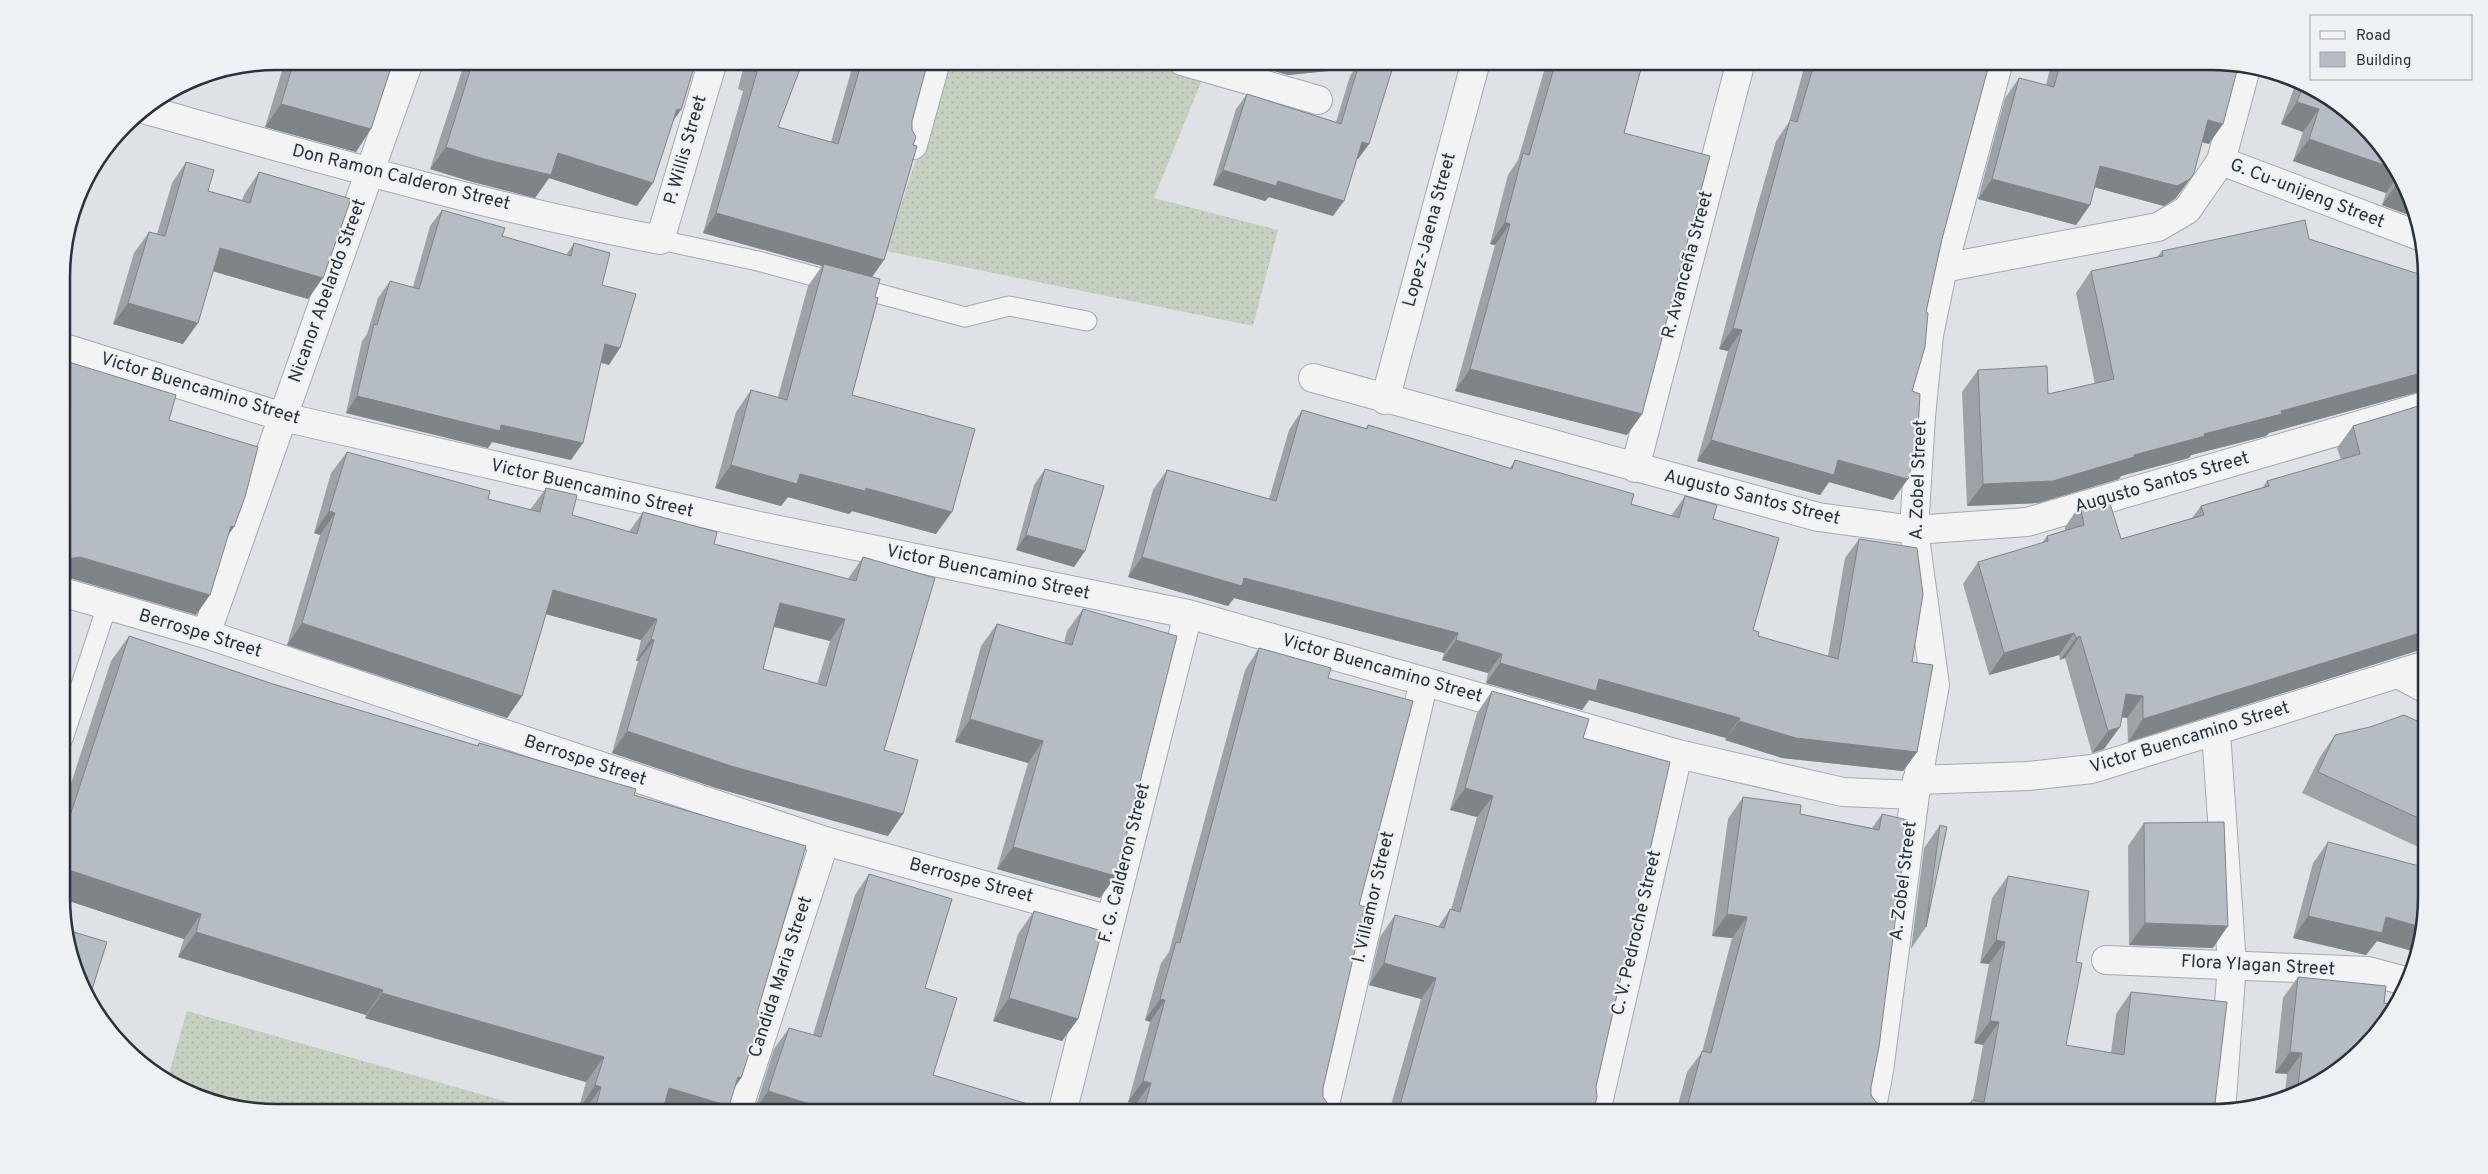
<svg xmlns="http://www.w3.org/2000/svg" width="2488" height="1174" font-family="Overpass,sans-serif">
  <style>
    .grass { fill: url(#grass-dots) }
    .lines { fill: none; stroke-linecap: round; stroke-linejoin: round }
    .service-casing { stroke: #a4a9b0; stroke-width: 21 }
    .minor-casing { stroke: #a4a9b0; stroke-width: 30 }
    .service { stroke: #f1f3f5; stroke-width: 19 }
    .minor { stroke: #f1f3f5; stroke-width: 28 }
    .wall { fill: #9da2a8; fill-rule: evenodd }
    .shaded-wall { fill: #7f8488 }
    .building { fill: #b6bcc3; stroke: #7f8488; fill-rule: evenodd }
    .labels { text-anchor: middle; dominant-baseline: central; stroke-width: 4.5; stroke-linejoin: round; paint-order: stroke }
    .street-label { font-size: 18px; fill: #29313c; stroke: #eef1f4 }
    .rim { fill: none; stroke: #29313c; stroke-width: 2.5 }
  </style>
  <defs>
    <pattern id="grass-dots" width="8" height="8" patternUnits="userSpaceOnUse" patternTransform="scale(1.25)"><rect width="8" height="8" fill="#c5d0c0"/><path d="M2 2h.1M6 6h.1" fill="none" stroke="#a9b3a6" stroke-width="1.8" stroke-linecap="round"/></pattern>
  </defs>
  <rect width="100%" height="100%" fill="#dee2e7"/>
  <!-- grass -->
  <path class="grass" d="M 948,61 L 1166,61 L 1205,72 L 1154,198 L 1278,230 L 1253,326 L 886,251 Z
    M 187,1011 L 547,1113 L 277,1113 L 194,1096 L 167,1081 Z"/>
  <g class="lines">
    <defs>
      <path id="service" d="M 660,240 L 758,261 L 965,317 L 1009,306 L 1087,321
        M 63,739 L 107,606"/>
      <path id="minor" d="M 1182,61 L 1318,100
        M 143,109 C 314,157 486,207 660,240 L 713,61
        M 913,145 L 936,61
        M 2221,161 L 2422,237
        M 1943,268 L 2158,227 L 2187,210 L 2221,161 L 2246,68
        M 62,347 L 283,417 L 759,526 L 1188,614 L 1678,754 L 1843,792 L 1915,795
        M 1313,378 L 1818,517 L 1914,530 L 2027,522 L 2425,406
        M 1385,400 L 1476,61
        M 1635,468 L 1741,61
        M 62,592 L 206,634 L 825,841 L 1110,920
        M 206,634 L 409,61
        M 2398,674 L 2426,689
        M 2216,732 L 2232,964 L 2221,1112
        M 1917,780 L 2028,776 L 2092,769 L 2426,665
        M 2106,960 L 2368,971 L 2409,982
        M 1596,1112 L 1678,754
        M 1871,1112 L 1879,1071 L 1915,795 L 1935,685 L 1914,530 L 1921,417 L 1929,335 L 1943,268 L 1999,61
        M 737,1113 L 825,841
        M 1062,1113 L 1188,614
        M 1323,1113 L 1424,681"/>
    </defs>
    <!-- service casing -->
    <use href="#service" class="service-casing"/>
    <!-- minor casing -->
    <use href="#minor" class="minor-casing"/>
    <!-- service -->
    <use href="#service" class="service"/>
    <!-- minor -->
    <use href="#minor" class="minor"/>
  </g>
  <!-- wall -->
  <path class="wall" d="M 285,61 L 393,61 L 356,152 L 265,127 Z
    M 465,61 L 696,61 L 672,122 L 637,206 L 549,178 L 535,198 L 469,181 L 430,169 Z
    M 745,61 L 803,61 L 778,127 L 831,142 L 852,68 L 845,66 L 846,61 L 928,61 L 912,121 L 872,277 L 875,297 L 852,395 L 936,534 L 852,511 L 849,514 L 788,497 L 781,506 L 715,488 L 736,412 L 751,390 L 778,397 L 808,286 L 822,266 L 703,233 L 743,91 L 738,89 Z
    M 1264,61 L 1353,61 L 1348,69 L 1288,75 L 1264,68 Z
    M 1360,61 L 1369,144 L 1358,159 L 1357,159 L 1333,216 L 1269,197 L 1265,201 L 1213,185 L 1236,109 L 1247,94 L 1336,122 L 1350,76 Z
    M 1547,61 L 1643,61 L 1624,133 L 1642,414 L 1627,435 L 1455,391 L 1495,245 L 1490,244 L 1508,175 L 1518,160 Z
    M 1806,61 L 1990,61 L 1942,239 L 1926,312 L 1893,500 L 1829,482 L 1820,495 L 1697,461 L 1728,351 L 1719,349 L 1757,207 L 1776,141 L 1789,122 Z
    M 2052,61 L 2211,61 L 2209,144 L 2202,142 L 2176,198 L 2164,206 L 2094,187 L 2090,205 L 2076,225 L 1978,199 L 2005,98 L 2019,78 L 2046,85 Z
    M 2297,80 L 2343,106 L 2382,146 L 2410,195 L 2417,218 L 2382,205 L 2386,193 L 2293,161 L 2303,132 L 2281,124 Z
    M 186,162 L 208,191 L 242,200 L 245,193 L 259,172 L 308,299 L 213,271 L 183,344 L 113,324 L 134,253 L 149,232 L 157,234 L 172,183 Z
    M 442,210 L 502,236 L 566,255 L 574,243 L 602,285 L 609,365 L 601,363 L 571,460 L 492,442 L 488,448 L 346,413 L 362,341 L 367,334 L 378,298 L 390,281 L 413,287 L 430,226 Z
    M 2309,239 L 2425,276 L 2425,386 L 2422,391 L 2269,433 L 2266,436 L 2191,455 L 2189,458 L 2121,476 L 2119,479 L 2038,503 L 1967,506 L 1962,392 L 1978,370 L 2048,394 L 2095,384 L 2076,293 L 2091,271 L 2157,257 L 2162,251 Z
    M 2425,404 L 2426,648 L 2128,742 L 2127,718 L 2121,717 L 2104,749 L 2092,753 L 2065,658 L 2060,660 L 2059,655 L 1989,675 L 1963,584 L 1978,562 L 2042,543 L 2047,536 L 2065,530 L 2065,527 L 2080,505 L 2121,539 L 2192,518 L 2201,506 L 2263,487 L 2267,481 L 2341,460 L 2337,448 L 2353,426 Z
    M 1302,410 L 1366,428 L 1368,425 L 1510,468 L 1515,460 L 1631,504 L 1671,516 L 1685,496 L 1713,519 L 1753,630 L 1758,636 L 1828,656 L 1845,558 L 1859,539 L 1912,662 L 1917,752 L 1903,771 L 1782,758 L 1725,740 L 1726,738 L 1589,700 L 1582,710 L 1486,683 L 1488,673 L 1442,660 L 1444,653 L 1234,598 L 1228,606 L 1128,577 L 1153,490 L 1167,470 L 1269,499 L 1289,430 Z
    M 347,452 L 488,499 L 530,510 L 546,488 L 572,515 L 629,532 L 643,512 L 714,544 L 848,579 L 863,557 L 884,750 L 888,836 L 716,788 L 612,753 L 638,661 L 636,661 L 641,640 L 546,614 L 522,696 L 507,718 L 287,645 L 320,535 L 314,533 L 331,473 ZM 774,627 L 830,641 L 817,684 L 763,669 Z
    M 1045,469 L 1085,551 L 1074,567 L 1016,550 L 1034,485 Z
    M 1083,609 L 1100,898 L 997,869 L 1028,763 L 955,742 L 981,646 L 997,624 L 1064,643 L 1067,631 Z
    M 129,636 L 273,684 L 477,746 L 479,743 L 634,795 L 757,1013 L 741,1078 L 734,1088 L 724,1113 L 583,1113 L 578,1111 L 586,1082 L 365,1018 L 366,1015 L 178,957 L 184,939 L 63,899 L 63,808 L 111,661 Z
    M 1259,648 L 1328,678 L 1359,905 L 1323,1088 L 1323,1097 L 1328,1104 L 1342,1112 L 1134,1113 L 1136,1104 L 1128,1102 L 1150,1022 L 1145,1020 L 1161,963 L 1169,952 L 1245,670 Z
    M 1492,691 L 1583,738 L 1596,1087 L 1593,1112 L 1389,1112 L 1421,999 L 1369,985 L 1380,937 L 1395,915 L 1438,927 L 1450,909 L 1451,910 L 1477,817 L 1450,810 L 1477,713 Z
    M 2426,725 L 2427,851 L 2302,793 L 2320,757 L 2335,735 Z
    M 1743,797 L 1800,814 L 1872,828 L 1882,814 L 1871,1087 L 1871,1095 L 1876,1102 L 1887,1112 L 1676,1112 L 1687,1072 L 1702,1052 L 1732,938 L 1712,936 L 1728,819 Z
    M 2144,823 L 2213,948 L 2129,945 L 2128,846 Z
    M 1940,825 L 1926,927 L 1911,949 L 1924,848 Z
    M 2328,842 L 2427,897 L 2416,952 L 2377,941 L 2366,955 L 2293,938 L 2313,863 Z
    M 869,874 L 925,988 L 933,1075 L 1057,1113 L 754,1112 L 774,1049 L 789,1028 L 813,1035 L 855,895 Z
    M 2008,876 L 2076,962 L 2066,1045 L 2111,1053 L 2116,1014 L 2131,992 L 2214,1112 L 1963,1112 L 1972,1100 L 1973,1100 L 1983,1045 L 1974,1043 L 1989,964 L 1980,963 L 1992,898 Z
    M 1034,911 L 1078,1019 L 1062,1041 L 993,1021 L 1018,934 Z
    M 2298,977 L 2384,1003 L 2331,1076 L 2284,1100 L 2287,1074 L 2275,1073 L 2283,998 Z"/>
  <!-- shaded-wall -->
  <path class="shaded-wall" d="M 848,61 L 857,61 L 852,68 L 845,66 Z
    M 1269,61 L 1353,61 L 1348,69 L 1288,75 L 1264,68 Z
    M 2297,102 L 2319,109 L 2303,132 L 2281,124 Z
    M 281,104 L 371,129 L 356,152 L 265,127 Z
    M 677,109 L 681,110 L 665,132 Z
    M 2208,120 L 2223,124 L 2209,144 L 2194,140 Z
    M 2309,139 L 2396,169 L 2399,175 L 2386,193 L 2293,161 Z
    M 1362,142 L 1369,144 L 1358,159 L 1351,157 Z
    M 446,147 L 558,153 L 653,183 L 637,206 L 549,178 L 535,198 L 469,181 L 430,169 Z
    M 2100,166 L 2190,179 L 2176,198 L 2164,206 L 2086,185 Z
    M 1223,170 L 1278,181 L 1344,201 L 1333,216 L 1269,197 L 1265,201 L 1213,185 Z
    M 1992,179 L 2090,205 L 2076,225 L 1978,199 Z
    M 2397,183 L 2405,186 L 2410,195 L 2417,218 L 2382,205 Z
    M 716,213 L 884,260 L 870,280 L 824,264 L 822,266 L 703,233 Z
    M 1505,222 L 1510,224 L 1495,245 L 1490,244 Z
    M 220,248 L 323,278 L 308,299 L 205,269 Z
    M 128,303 L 198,323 L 183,344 L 113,324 Z
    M 1733,328 L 1742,330 L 1728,351 L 1719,349 Z
    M 605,344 L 620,348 L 609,365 L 594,360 Z
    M 1470,369 L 1642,414 L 1627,435 L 1455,391 Z
    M 2425,372 L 2425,386 L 2422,391 L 2269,433 L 2266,436 L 2191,455 L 2189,458 L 2121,476 L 2119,479 L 2038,503 L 1967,506 L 1983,484 L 2134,455 L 2281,411 Z
    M 357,396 L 501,425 L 583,443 L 571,460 L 492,442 L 488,448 L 346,413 Z
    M 1711,440 L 1838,460 L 1908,479 L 1893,500 L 1829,482 L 1820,495 L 1697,461 Z
    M 731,465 L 800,474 L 866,488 L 952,512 L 936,534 L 852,511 L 849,514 L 788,497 L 781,506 L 715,488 Z
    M 329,511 L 335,513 L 320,535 L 314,533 Z
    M 231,526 L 234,527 L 220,547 Z
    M 1026,535 L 1085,551 L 1074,567 L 1016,550 Z
    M 80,557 L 210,595 L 196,615 L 66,577 L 62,578 L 62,558 Z
    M 1142,557 L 1244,578 L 1458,633 L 1444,653 L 1234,598 L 1228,606 L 1128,577 Z
    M 553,590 L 657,619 L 641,640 L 538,612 Z
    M 780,603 L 845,619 L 830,641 L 764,624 Z
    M 302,623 L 522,696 L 507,718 L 287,645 Z
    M 2426,631 L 2426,648 L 2128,742 L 2143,719 Z
    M 2074,633 L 2059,655 L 1989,675 L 2004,653 Z
    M 2080,636 L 2065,658 L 2060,660 L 2076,638 Z
    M 651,639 L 654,640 L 638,661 L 636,661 Z
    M 1456,640 L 1502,654 L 1488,673 L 1442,660 Z
    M 1500,663 L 1599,679 L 1740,718 L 1726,738 L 1589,700 L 1582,710 L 1486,683 Z
    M 2126,694 L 2143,696 L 2127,718 L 2110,716 Z
    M 970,719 L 1043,741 L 1028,763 L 955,742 Z
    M 1739,721 L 1917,752 L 1903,771 L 1782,758 L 1725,740 Z
    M 2120,727 L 2104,749 L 2092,753 L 2108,731 Z
    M 627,731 L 903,814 L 888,836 L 716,788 L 612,753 Z
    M 1465,788 L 1493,796 L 1477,817 L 1450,810 Z
    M 1013,847 L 1116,876 L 1100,898 L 997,869 Z
    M 63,868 L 201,914 L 184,939 L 63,899 Z
    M 1727,914 L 1747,917 L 1732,938 L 1712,936 Z
    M 2308,916 L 2386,917 L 2421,927 L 2416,952 L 2377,941 L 2366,955 L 2293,938 Z
    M 2145,923 L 2228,926 L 2213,948 L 2129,945 Z
    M 196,932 L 383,990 L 366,1015 L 178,957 Z
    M 1996,940 L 2005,942 L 1989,964 L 1980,963 Z
    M 1384,963 L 1436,978 L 1421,999 L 1369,985 Z
    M 382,993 L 604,1057 L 586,1082 L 365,1018 Z
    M 1009,998 L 1078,1019 L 1062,1041 L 993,1021 Z
    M 1160,999 L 1165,1000 L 1150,1022 L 1145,1020 Z
    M 1990,1021 L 1999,1022 L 1983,1045 L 1974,1043 Z
    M 2290,1052 L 2302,1053 L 2287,1074 L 2275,1073 Z
    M 738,1077 L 741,1078 L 724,1103 Z
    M 1143,1081 L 1151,1083 L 1136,1104 L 1128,1102 Z
    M 595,1085 L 601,1087 L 584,1112 L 578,1111 Z
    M 669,1088 L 729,1106 L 724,1113 L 651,1113 Z
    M 768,1091 L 826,1109 L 824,1113 L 754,1112 Z"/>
  <!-- building -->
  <path class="building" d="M 294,61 L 393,61 L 371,129 L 281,104 Z
    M 473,61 L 696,61 L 681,110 L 677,109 L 653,183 L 558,153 L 551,175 L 484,159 L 446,147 Z
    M 754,61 L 803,61 L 778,127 L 838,144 L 862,61 L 928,61 L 912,121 L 912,130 L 916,137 L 913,145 L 917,146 L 884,260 L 716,213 L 757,72 L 752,70 Z
    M 1360,61 L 1363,61 L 1392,70 L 1369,144 L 1362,142 L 1344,201 L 1278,181 L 1276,186 L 1223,170 L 1247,94 L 1341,124 Z
    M 1556,61 L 1643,61 L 1624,133 L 1710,156 L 1642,414 L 1470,369 L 1510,224 L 1505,222 L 1523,153 L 1529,155 Z
    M 1815,61 L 1990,61 L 1942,239 L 1926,312 L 1928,313 L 1925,347 L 1912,391 L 1920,394 L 1917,447 L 1908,479 L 1838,460 L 1834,475 L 1711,440 L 1742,330 L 1733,328 L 1772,186 L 1790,120 L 1797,122 Z
    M 2061,61 L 2211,61 L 2238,67 L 2223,124 L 2208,120 L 2194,173 L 2190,179 L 2177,186 L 2100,166 L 2090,205 L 1992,179 L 2019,78 L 2054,87 Z
    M 2304,83 L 2343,106 L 2382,146 L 2396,169 L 2309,139 L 2319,109 L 2297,102 Z
    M 186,162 L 214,170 L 208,191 L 250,203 L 259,172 L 351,199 L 323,278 L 220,248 L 198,323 L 128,303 L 149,232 L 165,236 Z
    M 2400,176 L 2405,186 L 2397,183 Z
    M 442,210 L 505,228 L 502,236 L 571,256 L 574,243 L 610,253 L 602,285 L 636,294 L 620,348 L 605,344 L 583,443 L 501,425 L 500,431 L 357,396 L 374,324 L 377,325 L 390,281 L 419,289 Z
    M 2305,220 L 2309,239 L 2425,276 L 2425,372 L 2281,411 L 2282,414 L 2204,434 L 2205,436 L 2134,455 L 2134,457 L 2053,481 L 1983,484 L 1978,370 L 2047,366 L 2048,394 L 2114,379 L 2091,271 L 2163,256 L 2162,251 Z
    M 824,264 L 880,279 L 875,297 L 878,298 L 852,395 L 975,429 L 952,512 L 866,488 L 865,491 L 800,474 L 797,484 L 731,465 L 751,390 L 787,400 Z
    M 62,360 L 176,395 L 169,420 L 258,447 L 245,497 L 234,527 L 231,526 L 210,595 L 80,557 L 68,559 L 62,558 Z
    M 2425,404 L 2426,631 L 2143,719 L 2143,696 L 2126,694 L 2120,727 L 2108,731 L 2080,636 L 2076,638 L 2074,633 L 2004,653 L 1978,562 L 2048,541 L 2047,536 L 2084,525 L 2080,505 L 2108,497 L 2121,539 L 2204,515 L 2201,506 L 2269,486 L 2267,481 L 2360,454 L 2353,426 Z
    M 1302,410 L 1367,429 L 1368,425 L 1512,469 L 1515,460 L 1634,494 L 1631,504 L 1679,518 L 1685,496 L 1717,505 L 1713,519 L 1779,538 L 1753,630 L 1759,632 L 1758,636 L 1838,659 L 1859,539 L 1917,548 L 1923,594 L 1912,662 L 1933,665 L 1917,752 L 1796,738 L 1739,721 L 1740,718 L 1599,679 L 1596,691 L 1500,663 L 1502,654 L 1456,640 L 1458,633 L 1244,578 L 1242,586 L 1142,557 L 1167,470 L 1276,501 Z
    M 347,452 L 490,491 L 488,499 L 540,512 L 546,488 L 577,495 L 572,515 L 637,534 L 643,512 L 717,532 L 714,544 L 856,581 L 863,557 L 935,578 L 884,750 L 918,760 L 903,814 L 731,766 L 627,731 L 654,640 L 651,639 L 657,619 L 553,590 L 522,696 L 302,623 L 335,513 L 329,511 ZM 780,603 L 845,619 L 826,686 L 763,669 Z
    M 1045,469 L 1104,486 L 1085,551 L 1026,535 Z
    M 1083,609 L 1177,636 L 1116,876 L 1013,847 L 1043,741 L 970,719 L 997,624 L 1072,645 Z
    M 129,636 L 273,684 L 478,746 L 479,743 L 636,789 L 634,795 L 806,846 L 757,1013 L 762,1014 L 741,1078 L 738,1077 L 729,1106 L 669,1088 L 664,1106 L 657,1104 L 654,1113 L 594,1113 L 601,1087 L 595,1085 L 604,1057 L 382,993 L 383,990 L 196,932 L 201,914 L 63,868 L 63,837 Z
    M 1259,648 L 1331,668 L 1328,678 L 1413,701 L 1359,905 L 1365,907 L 1323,1088 L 1323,1097 L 1328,1104 L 1335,1107 L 1343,1106 L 1342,1112 L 1143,1113 L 1151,1083 L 1143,1081 L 1165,1000 L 1160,999 L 1176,942 L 1180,943 Z
    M 1492,691 L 1589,719 L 1583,738 L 1670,762 L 1596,1087 L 1597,1097 L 1593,1112 L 1398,1112 L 1436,978 L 1384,963 L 1395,915 L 1444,928 L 1450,909 L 1460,912 L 1493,796 L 1465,788 Z
    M 2404,715 L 2426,725 L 2427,822 L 2318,772 L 2335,735 L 2370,727 Z
    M 1743,797 L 1801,805 L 1800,814 L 1879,830 L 1882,814 L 1908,820 L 1879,1047 L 1871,1087 L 1871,1095 L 1876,1102 L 1883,1106 L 1889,1105 L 1887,1112 L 1689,1112 L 1686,1111 L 1702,1051 L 1711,1053 L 1747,917 L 1727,914 Z
    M 2224,822 L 2228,926 L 2145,923 L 2144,823 Z
    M 1940,825 L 1947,827 L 1926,927 Z
    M 2328,842 L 2427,868 L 2427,897 L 2421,927 L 2386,917 L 2382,933 L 2308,916 Z
    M 869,874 L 952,899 L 925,988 L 957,998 L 933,1075 L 1057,1113 L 825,1113 L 826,1109 L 768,1091 L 789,1028 L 821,1037 Z
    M 2008,876 L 2089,891 L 2076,962 L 2082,963 L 2066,1045 L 2124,1055 L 2131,992 L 2227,1002 L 2214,1112 L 1969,1112 L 1972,1100 L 1984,1102 L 1999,1022 L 1990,1021 L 2005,942 L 1996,940 Z
    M 1034,911 L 1102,931 L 1078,1019 L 1009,998 Z
    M 64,929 L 107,942 L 89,999 L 78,980 Z
    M 2298,977 L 2386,986 L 2384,1003 L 2394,1006 L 2373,1039 L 2331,1076 L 2297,1093 L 2302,1053 L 2290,1052 Z"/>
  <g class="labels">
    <!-- street labels -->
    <g class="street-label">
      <text transform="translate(686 150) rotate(-74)">P. Willis Street</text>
      <text transform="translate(401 178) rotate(14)">Don Ramon Calderon Street</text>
      <text transform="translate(2307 194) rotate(21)">G. Cu-unijeng Street</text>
      <text transform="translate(1430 230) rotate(-75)">Lopez-Jaena Street</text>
      <text transform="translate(1688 265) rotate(-75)">R. Avanceña Street</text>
      <text transform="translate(328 291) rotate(-70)">Nicanor Abelardo Street</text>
      <text transform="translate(200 389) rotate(17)">Victor Buencamino Street</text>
      <text transform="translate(1919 480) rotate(-88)">A. Zobel Street</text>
      <text transform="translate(2162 483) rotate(-16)">Augusto Santos Street</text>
      <text transform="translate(592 489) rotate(13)">Victor Buencamino Street</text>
      <text transform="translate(1752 498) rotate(14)">Augusto Santos Street</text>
      <text transform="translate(988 573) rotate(12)">Victor Buencamino Street</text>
      <text transform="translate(200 634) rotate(17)">Berrospe Street</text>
      <text transform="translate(1382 669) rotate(16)">Victor Buencamino Street</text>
      <text transform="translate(2190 738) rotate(-17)">Victor Buencamino Street</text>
      <text transform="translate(585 761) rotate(18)">Berrospe Street</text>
      <text transform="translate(1125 863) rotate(-76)">F. G. Calderon Street</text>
      <text transform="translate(971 881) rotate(15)">Berrospe Street</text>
      <text transform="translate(1904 881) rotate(-83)">A. Zobel Street</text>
      <text transform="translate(1374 897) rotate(-77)">I. Villamor Street</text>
      <text transform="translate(1637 933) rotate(-77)">C. V. Pedroche Street</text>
      <text transform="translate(2258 966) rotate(3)">Flora Ylagan Street</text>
      <text transform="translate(781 977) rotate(-72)">Candida Maria Street</text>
    </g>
  </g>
  <!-- crop -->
  <path d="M0 0H2488V1174H0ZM277 70H2211A207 207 0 0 1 2418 277V897A207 207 0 0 1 2211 1104H277A207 207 0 0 1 70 897V277A207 207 0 0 1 277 70Z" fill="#eef1f4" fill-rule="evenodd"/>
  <path class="rim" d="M277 70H2211A207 207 0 0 1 2418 277V897A207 207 0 0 1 2211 1104H277A207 207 0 0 1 70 897V277A207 207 0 0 1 277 70Z"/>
  <!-- legend -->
  <rect x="2310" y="15" width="162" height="65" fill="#eef1f4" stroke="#9fa4aa"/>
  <rect x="2320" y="31" width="25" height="8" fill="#f1f3f5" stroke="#9fa4aa"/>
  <text x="2356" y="40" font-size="15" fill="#29313c">Road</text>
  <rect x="2320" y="52" width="25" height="15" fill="#b6bcc3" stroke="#9fa4aa"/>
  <text x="2356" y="65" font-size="15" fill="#29313c">Building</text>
</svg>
